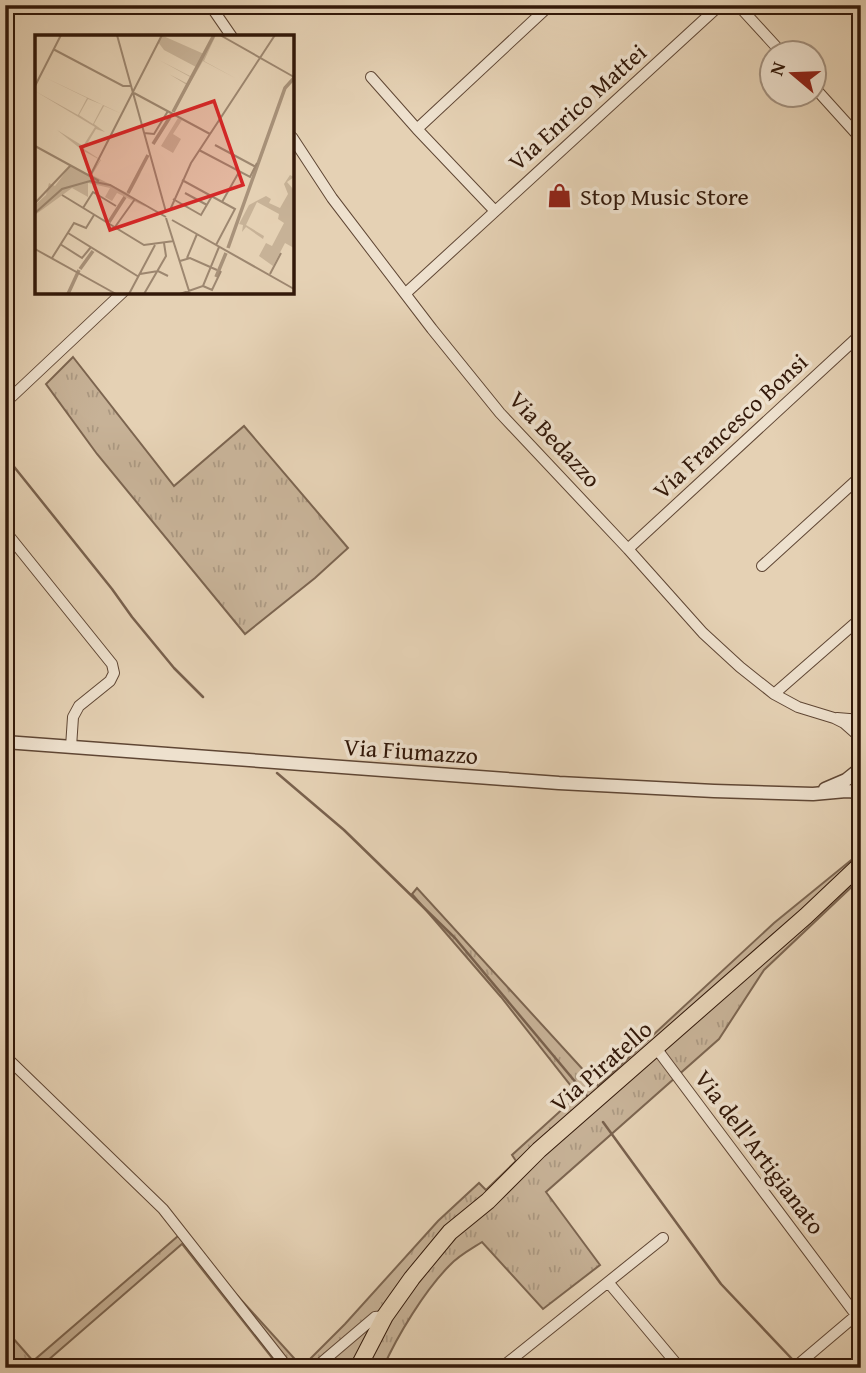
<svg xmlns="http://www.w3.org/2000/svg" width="866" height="1373" font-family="'Gentium Book Plus',serif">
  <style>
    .grass { fill: url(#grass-tufts); stroke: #7c6550; stroke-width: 2 }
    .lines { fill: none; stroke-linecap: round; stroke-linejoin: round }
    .stream { stroke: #79614d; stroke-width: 2.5 }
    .minor-casing { stroke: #5f4634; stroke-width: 12 }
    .tertiary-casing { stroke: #5f4634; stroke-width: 15 }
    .primary-casing { stroke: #321809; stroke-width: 18 }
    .minor { stroke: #eee1ce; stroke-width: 10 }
    .tertiary { stroke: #eee1ce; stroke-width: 12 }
    .primary { stroke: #e5d1b4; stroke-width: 16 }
    .labels { text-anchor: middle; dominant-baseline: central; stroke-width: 7; stroke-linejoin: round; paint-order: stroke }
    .street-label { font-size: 24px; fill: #321809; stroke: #eee1ce }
    .poi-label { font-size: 24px; fill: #321809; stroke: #eee1ce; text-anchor: start }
    .inset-river { fill: none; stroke: #a8927a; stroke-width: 3.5 }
    .inset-road { fill: none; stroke: #9d8770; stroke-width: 2 }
    .view { fill: #d62828; fill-opacity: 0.15; stroke: #d62828; stroke-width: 3.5 }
    .inset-edge { fill: none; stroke: #321809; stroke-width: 3.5 }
  </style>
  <defs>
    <pattern id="grass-tufts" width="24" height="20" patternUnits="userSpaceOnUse" patternTransform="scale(1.75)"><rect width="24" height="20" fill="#c7b297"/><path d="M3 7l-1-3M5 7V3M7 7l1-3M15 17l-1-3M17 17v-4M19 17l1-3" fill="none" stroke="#ab9881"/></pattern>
  </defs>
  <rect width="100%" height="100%" fill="#e5d1b4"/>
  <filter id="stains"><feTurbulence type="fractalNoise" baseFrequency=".00286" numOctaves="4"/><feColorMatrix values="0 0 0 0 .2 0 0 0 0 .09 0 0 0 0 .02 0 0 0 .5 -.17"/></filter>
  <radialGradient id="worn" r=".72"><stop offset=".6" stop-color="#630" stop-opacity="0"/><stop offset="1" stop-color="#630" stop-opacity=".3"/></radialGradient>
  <!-- grass -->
  <path class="grass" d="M 73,357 L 174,486 L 244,426 L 348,548 L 315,578 L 245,634 L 97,454 L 46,384 Z
    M 861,852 L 861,878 L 764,970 L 719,1039 L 546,1192 L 600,1265 L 543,1309 L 482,1242 C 471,1249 458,1256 450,1265 C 425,1290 397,1336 383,1368 L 280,1368 L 182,1244 L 39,1368 L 24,1368 L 13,1358 L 5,1364 L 5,1355 L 7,1354 L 5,1351 L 5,1329 L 33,1361 L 185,1230 L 234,1292 L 302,1367 L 345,1324 L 438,1221 L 479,1183 L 486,1190 L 516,1161 L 512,1155 L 578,1095 L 501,997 L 412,894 L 417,888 L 598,1086 L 774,923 Z"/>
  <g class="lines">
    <!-- stream -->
    <path class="stream" d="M 7,458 L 112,589 L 132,617 L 174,668 L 203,697
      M 277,773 L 344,830 L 455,938 L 588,1097
      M 603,1122 L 721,1284 L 792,1359"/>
    <defs>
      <path id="minor" d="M 210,5 L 232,37
        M 738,5 L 781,52
        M 371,77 L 417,129 L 495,211
        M 814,87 L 861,139
        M 417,129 L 550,5
        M 292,137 L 332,198 L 432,329 L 500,413 L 628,549 L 703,633 L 740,667 L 774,694 L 798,707 L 834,718 L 844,723 L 861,738
        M 406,293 L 720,5
        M 5,403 L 123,292
        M 5,531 L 112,664 L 114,673 L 110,681 L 79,706 L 73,717 L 71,747
        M 628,549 L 861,334
        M 762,566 L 861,476
        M 774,694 L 861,618
        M 837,718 L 861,720
        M 656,1048 L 856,1315
        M 5,1056 L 163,1209 L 288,1368
        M 608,1282 L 680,1368
        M 315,1368 L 375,1317 L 385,1316
        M 501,1368 L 663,1238
        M 794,1368 L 860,1312"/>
      <path id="tertiary" d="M 5,742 L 559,783 L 714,791 L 813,794 L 846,791 L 861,792
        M 825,789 L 846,780 L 861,768"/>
      <path id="primary" d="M 358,1368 L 385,1316 L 412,1278 L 450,1232 L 488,1201 L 539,1150 L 806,916 L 861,864"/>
    </defs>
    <!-- minor casing -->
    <use href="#minor" class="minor-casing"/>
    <!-- tertiary casing -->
    <use href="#tertiary" class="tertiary-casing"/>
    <!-- primary casing -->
    <use href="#primary" class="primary-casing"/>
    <!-- minor -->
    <use href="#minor" class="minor"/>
    <!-- tertiary -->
    <use href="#tertiary" class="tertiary"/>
    <!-- primary -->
    <use href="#primary" class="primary"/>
  </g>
  <!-- icons -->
  <defs>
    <symbol id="shop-bare" viewBox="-9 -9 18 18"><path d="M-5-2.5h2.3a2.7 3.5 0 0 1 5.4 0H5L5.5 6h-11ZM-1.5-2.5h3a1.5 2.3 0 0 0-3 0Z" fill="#8f2418" stroke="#eee1ce" stroke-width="2.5" paint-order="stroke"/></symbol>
  </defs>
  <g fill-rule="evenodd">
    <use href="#shop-bare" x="542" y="178" width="35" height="35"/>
  </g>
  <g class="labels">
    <!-- street labels -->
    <g class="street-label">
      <text transform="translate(577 107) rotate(-42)">Via Enrico Mattei</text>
      <text transform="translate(730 426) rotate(-43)">Via Francesco Bonsi</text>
      <text transform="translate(555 439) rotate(47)">Via Bedazzo</text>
      <text transform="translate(411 751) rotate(4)">Via Fiumazzo</text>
      <text transform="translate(601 1066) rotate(-41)">Via Piratello</text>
      <text transform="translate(760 1152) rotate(53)">Via dell'Artigianato</text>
    </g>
    <!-- poi labels -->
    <g class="poi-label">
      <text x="580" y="196">Stop Music Store</text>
    </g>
  </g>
  <!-- overview -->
  <g transform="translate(35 35)">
    <rect width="259" height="259" fill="#e5d1b4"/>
    <path d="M 126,0 L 169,19 L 181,0 L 169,26 L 202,44 L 168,26 L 138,78 L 152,50 L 134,39 L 153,49 L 157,43 L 124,25 L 157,42 L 163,33 L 129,15 L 123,7 ZM 7,41 L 87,79 L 69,71 L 59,89 L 70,97 L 61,94 L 49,114 L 66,125 L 57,140 L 92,158 L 107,136 L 94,160 L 111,172 L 82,158 L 77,166 L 70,162 L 75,153 L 53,148 L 53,162 L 37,153 L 0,180 L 0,170 L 11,160 L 14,148 L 20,151 L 35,131 L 55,140 L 65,125 L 47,115 L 22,95 L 48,111 L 60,92 L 0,56 L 43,80 L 52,63 ZM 53,64 L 68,70 L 58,89 L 44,80 ZM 143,83 L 147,85 L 138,99 L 146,104 L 138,118 L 126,111 ZM 255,140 L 259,142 L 252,147 L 259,155 L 259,213 L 250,208 L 238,231 L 224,221 L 231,208 L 237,211 L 249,188 L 243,184 L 244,179 L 222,167 L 211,190 L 229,201 L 228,204 L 211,192 L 207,197 L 208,190 L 204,189 L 214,170 L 231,161 L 236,164 L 234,168 L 245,173 L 253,159 L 249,149 Z" fill="#c7b297" fill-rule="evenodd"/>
    <path class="inset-river" d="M 138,77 L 179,0M 118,109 L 135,82M 93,158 L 113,120M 74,187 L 90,162M 193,213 L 250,53 L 259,43M 45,234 L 58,216M 181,242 L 191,218M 33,259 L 44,235"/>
    <path class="inset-road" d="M 82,0 L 131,177M 185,0 L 259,42M 18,14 L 88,51 L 97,51M 0,51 L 26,0M 99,58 L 175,99M 109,98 L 119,99 L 133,76M 180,110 L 221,132M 0,111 L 64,146M 164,115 L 215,142 L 222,128M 55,141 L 127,0M 147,145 L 200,174 L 181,210M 150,158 L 172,170M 27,160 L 109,210 L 139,206M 138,164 L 166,180 L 177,161M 187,167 L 204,137M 0,168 L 36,130M 48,173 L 58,157 L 81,171M 135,175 L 156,128 L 240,0M 0,178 L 27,154 L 55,146 L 75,150 L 131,182M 131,183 L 155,259M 137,185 L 259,254M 80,192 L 100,164M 33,198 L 104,242M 25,209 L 47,223 L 56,212M 0,214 L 81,259M 17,223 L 39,188 L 51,193 L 59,180M 152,223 L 162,199M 145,226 L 155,223 L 182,235M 105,239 L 123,236 L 133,241M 235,239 L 246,218M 168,251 L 177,255 L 186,236M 94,259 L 120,210M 109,259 L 131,221 L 129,208M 145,259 L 168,251 L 184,212"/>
    <path class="view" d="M 179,66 L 208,150 L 75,195 L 46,112 Z"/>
    <rect width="259" height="259" class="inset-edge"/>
  </g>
  <!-- margin -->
  <rect width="866" height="1373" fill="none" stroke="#e5d1b4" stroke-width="28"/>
  <rect x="7" y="7" width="852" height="1359" fill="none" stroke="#321809" stroke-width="3.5"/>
  <rect x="14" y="14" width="838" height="1345" fill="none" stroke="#321809" stroke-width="2"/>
  <!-- north arrow -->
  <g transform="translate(793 74) rotate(289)"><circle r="33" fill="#eee1ce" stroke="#a3917f" stroke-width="2"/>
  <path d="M0-5L12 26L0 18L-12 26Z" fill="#8f2418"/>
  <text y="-10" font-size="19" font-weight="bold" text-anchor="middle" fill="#321809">N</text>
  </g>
  <rect width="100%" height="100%" filter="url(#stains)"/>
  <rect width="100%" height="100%" fill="url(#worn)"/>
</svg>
